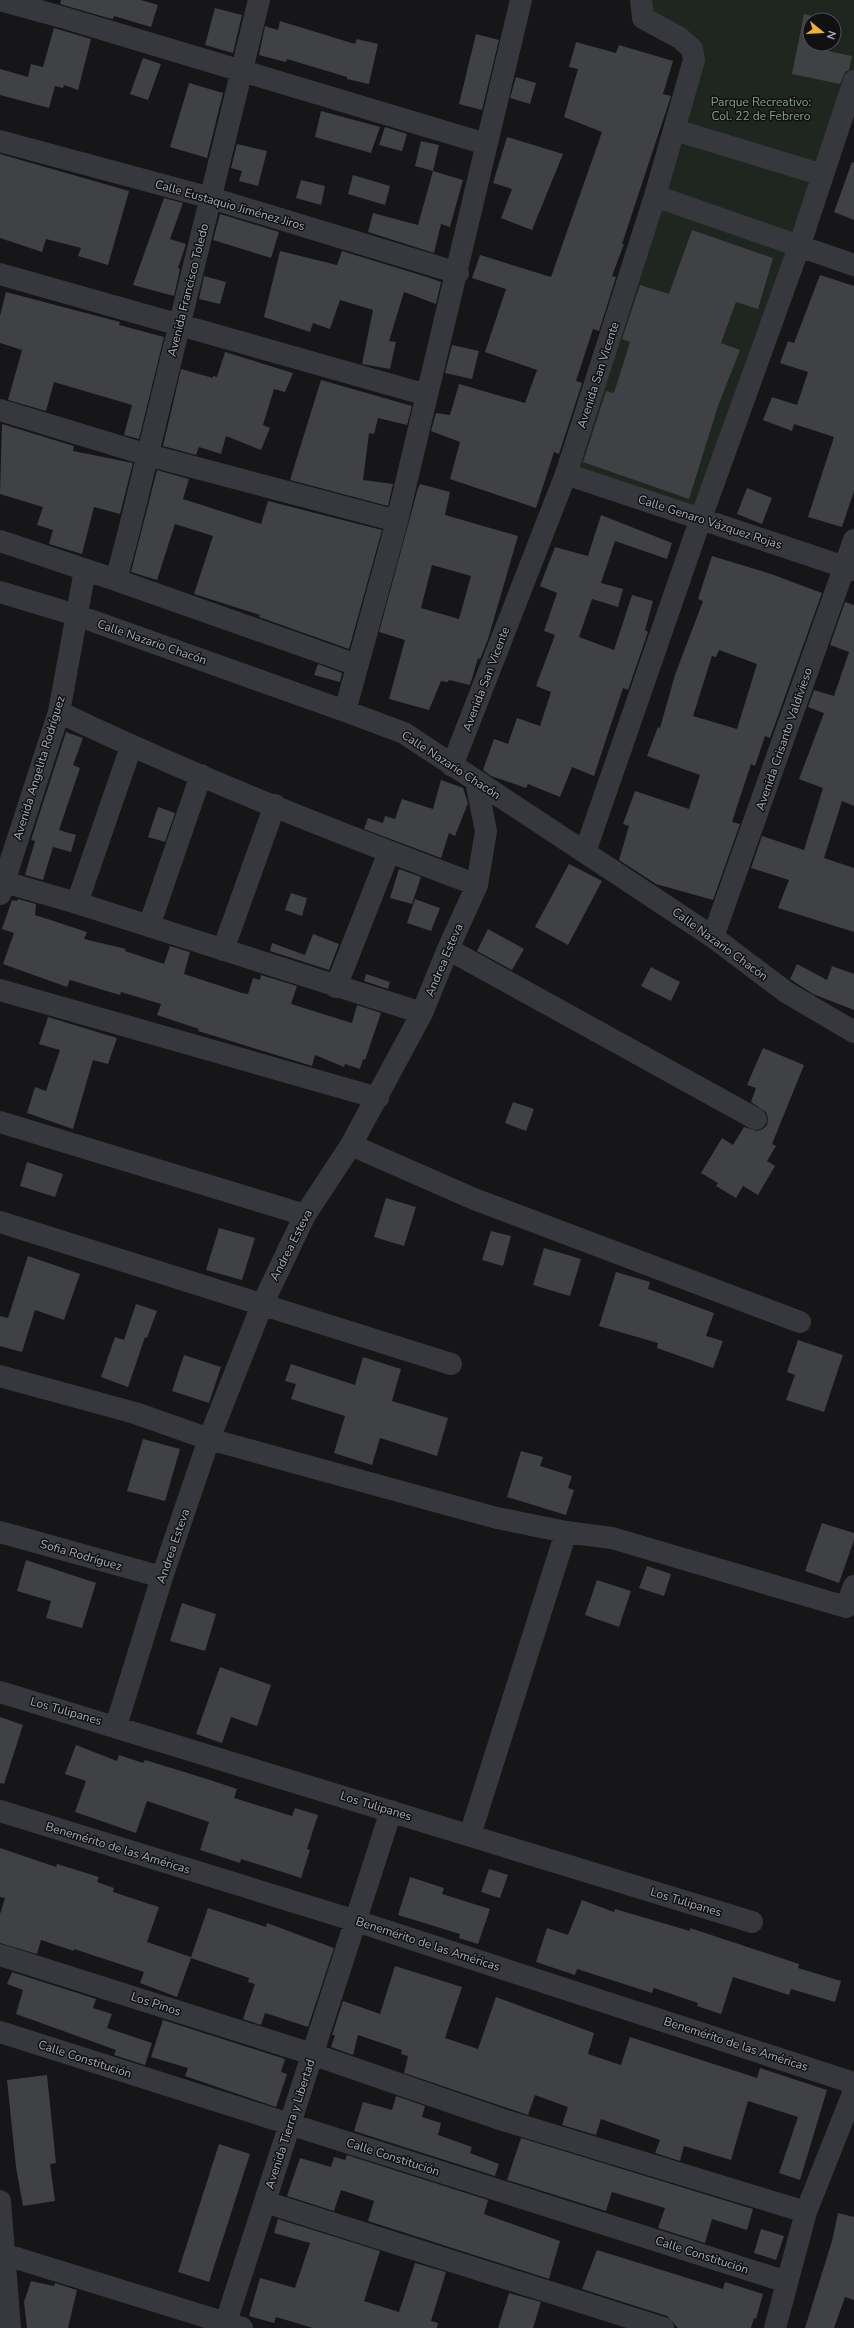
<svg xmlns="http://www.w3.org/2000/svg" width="854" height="2328" font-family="'Nunito Sans',sans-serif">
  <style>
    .green { fill: #1e261f; fill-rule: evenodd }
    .building { fill: #404145; fill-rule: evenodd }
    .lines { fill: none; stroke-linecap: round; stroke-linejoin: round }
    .street { stroke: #37383d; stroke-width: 22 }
    .labels { text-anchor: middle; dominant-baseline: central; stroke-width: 3; stroke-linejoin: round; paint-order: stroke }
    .park-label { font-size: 12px; fill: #7fa381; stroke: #111113 }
    .street-label { font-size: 12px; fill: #a8adb8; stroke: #111113 }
  </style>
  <rect width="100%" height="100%" fill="#161618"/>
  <!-- green -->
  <path class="green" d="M 645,0 L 854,0 L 854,81 L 701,518 L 566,474 L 692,49 L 643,18 ZM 810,20 L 834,20 L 834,44 L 810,44 Z"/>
  <!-- building -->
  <path class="building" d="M 61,0 L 141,0 L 158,5 L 151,27 L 114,16 L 113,19 L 108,18 L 60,4 Z
    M 215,8 L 242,15 L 233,53 L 205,45 Z
    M 804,14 L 831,20 L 810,20 L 810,44 L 829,44 L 828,51 L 852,56 L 849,70 L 845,72 L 840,84 L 792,74 Z
    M 280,21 L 355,44 L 357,39 L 378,44 L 369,84 L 347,79 L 347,77 L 287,59 L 286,62 L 259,55 L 265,26 L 278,30 Z
    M 54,28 L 91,39 L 78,90 L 64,85 L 63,88 L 55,86 L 49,108 L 0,95 L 0,69 L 28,77 L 31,64 L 43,67 Z
    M 476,34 L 499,40 L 482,110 L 459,104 Z
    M 576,42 L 616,53 L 619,45 L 673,61 L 663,94 L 671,96 L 622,244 L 624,244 L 612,276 L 616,277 L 599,331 L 593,329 L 576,381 L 582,383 L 559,454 L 554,452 L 536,508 L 450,479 L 460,442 L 431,431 L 436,413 L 450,415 L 459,384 L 525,403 L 537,370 L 485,352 L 506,289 L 472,278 L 480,255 L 551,277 L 602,132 L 564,117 L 578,69 L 569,67 Z
    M 143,58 L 161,64 L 148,100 L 130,94 Z
    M 516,77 L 536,83 L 530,104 L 510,98 Z
    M 189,83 L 223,93 L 207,158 L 170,147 Z
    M 321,111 L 380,127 L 371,153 L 315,137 Z
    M 385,127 L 407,134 L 402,151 L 379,145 Z
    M 507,137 L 563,154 L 532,230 L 501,218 L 512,189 L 493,183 Z
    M 421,141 L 439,145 L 433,171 L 415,166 Z
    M 237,144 L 267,151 L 258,186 L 239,181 L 242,171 L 231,168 Z
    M 0,154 L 129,191 L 108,265 L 78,256 L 81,248 L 46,239 L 42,252 L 0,238 Z
    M 852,162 L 854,163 L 854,220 L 834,212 Z
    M 433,171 L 463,180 L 450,227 L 441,224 L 434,253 L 368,232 L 373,213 L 418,225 Z
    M 353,175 L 390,186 L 385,205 L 348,194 Z
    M 301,180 L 325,186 L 321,205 L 296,198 Z
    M 164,198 L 183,203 L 170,239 L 186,244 L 178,268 L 180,269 L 174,296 L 133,285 Z
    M 220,214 L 279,232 L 271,258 L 213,240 Z
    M 692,230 L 773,258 L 758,309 L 736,302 L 721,343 L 740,350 L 718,406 L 689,499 L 583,462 L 606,391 L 614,393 L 630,342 L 622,339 L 640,285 L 669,294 Z
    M 280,251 L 337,265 L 342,251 L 427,277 L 441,282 L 436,304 L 404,292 L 389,341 L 396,342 L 390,369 L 362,364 L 373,310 L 340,300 L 330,329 L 313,323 L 310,332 L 264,317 Z
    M 820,275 L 854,286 L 854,491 L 842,527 L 808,517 L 834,437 L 794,424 L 792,431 L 763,420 L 772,397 L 797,405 L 808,372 L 780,363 L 788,341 L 794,343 Z
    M 204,276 L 226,282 L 220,304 L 199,299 Z
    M 6,292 L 120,322 L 119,325 L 164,337 L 139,439 L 124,435 L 132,405 L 54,382 L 46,411 L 8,400 L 22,350 L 0,343 L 0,316 Z
    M 452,345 L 479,351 L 472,379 L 445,373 Z
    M 225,352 L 293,373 L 285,392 L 274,389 L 263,425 L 270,428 L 261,450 L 226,436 L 221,454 L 199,447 L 196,455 L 163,446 L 181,369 L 213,378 L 213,376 L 217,377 Z
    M 321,380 L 412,406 L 407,425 L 378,418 L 374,434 L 369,433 L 363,480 L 393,484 L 388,506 L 290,480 Z
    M 2,424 L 74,446 L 73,451 L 133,463 L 120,514 L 94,507 L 82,554 L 49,544 L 53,530 L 37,525 L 43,507 L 0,494 Z
    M 157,470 L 189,479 L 183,499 L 261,524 L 268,501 L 382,530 L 349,649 L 259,617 L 260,615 L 194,594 L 213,536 L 175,524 L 157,580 L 131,572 Z
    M 420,484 L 450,492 L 445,515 L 518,536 L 488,639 L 480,659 L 478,658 L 470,685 L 449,680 L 448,682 L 441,681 L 429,710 L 389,699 L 405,640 L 379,632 L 418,488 ZM 432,565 L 471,576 L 459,619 L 421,608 Z
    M 747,488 L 772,498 L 762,524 L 737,514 Z
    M 601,515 L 672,543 L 667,559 L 615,541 L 601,583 L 623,589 L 618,607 L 592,599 L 579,637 L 614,650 L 632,595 L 653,601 L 645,630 L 648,632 L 628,690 L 623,688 L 594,776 L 572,767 L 560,797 L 528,784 L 526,788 L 491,776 L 483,770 L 494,739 L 508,744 L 517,718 L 540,726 L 551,692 L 536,686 L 555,635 L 544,631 L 557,593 L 540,586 L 555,547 L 588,556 Z
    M 712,556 L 771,574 L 822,593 L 770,738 L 765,736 L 755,766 L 751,764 L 732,822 L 740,824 L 713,900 L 656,884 L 619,860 L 629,826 L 623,824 L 635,791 L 689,809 L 700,775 L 647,756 L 658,727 L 660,728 L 675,675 L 703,601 L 698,599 ZM 719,650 L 757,664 L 737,729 L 693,716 L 712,656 L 716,657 Z
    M 845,602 L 854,605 L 854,806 L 842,801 L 824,858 L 854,868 L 854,932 L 778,908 L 789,880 L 751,868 L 762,836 L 804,850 L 823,788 L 799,779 L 824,713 L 808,707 L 814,690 L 834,696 L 849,652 L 830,645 Z
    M 318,664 L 342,673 L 340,682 L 314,675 Z
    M 66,732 L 83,738 L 73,765 L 80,768 L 59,830 L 76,835 L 71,852 L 53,847 L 43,880 L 25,875 L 35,841 L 31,840 Z
    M 441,780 L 463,788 L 468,803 L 455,836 L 449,833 L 441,858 L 364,829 L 368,818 L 383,823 L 385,816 L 395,819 L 402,799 L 433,809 Z
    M 158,807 L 175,813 L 165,842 L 148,837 Z
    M 569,864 L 602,881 L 568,945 L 535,927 Z
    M 399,869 L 421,877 L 412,904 L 390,898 Z
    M 291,893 L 307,898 L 302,916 L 285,910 Z
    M 18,899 L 36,904 L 35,915 L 87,932 L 84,939 L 126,949 L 125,951 L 164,964 L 170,946 L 190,952 L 184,974 L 242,993 L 248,994 L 253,978 L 260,980 L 261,975 L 297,986 L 291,1004 L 352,1023 L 357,1005 L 381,1013 L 365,1060 L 363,1059 L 360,1069 L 345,1064 L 344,1067 L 315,1055 L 312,1066 L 198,1031 L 199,1029 L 157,1015 L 161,1004 L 121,992 L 120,995 L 70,980 L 67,987 L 3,964 L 14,933 L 2,929 L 12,900 L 17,901 Z
    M 415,899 L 440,908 L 431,931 L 407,923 Z
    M 488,929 L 524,949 L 512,970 L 477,951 Z
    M 313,934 L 339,944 L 329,970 L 270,951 L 272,943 L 305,955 Z
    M 797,964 L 827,980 L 832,966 L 854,974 L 854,1010 L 813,994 L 790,979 Z
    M 651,967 L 680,982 L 671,1001 L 641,986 Z
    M 366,974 L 390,982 L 388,989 L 364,981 Z
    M 48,1017 L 117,1038 L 108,1064 L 93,1060 L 73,1129 L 27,1113 L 35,1087 L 46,1091 L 60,1050 L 39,1044 Z
    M 763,1048 L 804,1065 L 772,1144 L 776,1146 L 767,1161 L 775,1166 L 758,1195 L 743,1186 L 736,1198 L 716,1186 L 718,1183 L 701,1173 L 722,1138 L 733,1145 L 744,1127 L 757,1131 L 763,1129 L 767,1125 L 768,1118 L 766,1112 L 751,1102 L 756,1088 L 747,1085 Z
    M 513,1102 L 534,1109 L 526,1131 L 505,1123 Z
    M 27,1162 L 63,1174 L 55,1197 L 20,1186 Z
    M 386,1198 L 416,1207 L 404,1246 L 374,1237 Z
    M 219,1228 L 255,1238 L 242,1280 L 206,1270 Z
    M 491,1231 L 511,1236 L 503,1266 L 482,1260 Z
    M 544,1248 L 581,1259 L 570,1296 L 533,1285 Z
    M 28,1256 L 80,1274 L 64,1320 L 35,1310 L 22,1352 L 0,1346 L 0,1316 L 8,1318 Z
    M 616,1272 L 650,1282 L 648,1289 L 714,1313 L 706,1336 L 723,1341 L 713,1368 L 657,1348 L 658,1343 L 599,1326 Z
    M 136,1304 L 157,1311 L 147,1338 L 145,1337 L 128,1387 L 101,1377 L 115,1337 L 124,1340 Z
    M 798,1340 L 843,1355 L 824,1412 L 786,1400 L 795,1375 L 787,1372 Z
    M 184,1355 L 221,1367 L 209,1403 L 172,1391 Z
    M 363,1357 L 401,1369 L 392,1401 L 448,1418 L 437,1456 L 380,1438 L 372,1465 L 334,1453 L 345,1416 L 291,1399 L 296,1384 L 285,1381 L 291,1364 L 355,1385 Z
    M 143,1439 L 180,1449 L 165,1501 L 127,1491 Z
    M 521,1451 L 543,1457 L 540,1466 L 572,1476 L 568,1488 L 574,1490 L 566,1515 L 507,1497 Z
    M 822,1523 L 854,1533 L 854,1540 L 839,1583 L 805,1571 Z
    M 26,1560 L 96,1583 L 82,1628 L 46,1618 L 51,1601 L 17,1591 Z
    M 647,1566 L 671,1574 L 664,1596 L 639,1588 Z
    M 597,1580 L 631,1591 L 619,1627 L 585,1615 Z
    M 182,1603 L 216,1614 L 205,1651 L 170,1641 Z
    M 220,1667 L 271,1685 L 257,1726 L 231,1717 L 222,1743 L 196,1734 Z
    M 0,1717 L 23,1725 L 4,1784 L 0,1783 Z
    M 76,1745 L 117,1761 L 119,1755 L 143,1763 L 145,1760 L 207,1779 L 237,1789 L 234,1798 L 292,1816 L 295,1808 L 318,1815 L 307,1849 L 310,1850 L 301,1878 L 241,1859 L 240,1863 L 200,1850 L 209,1822 L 147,1801 L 136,1833 L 75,1812 L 86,1781 L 65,1774 Z
    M 0,1848 L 56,1867 L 57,1864 L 99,1877 L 97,1882 L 114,1888 L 113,1892 L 159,1907 L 147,1942 L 191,1957 L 208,1908 L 266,1927 L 267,1923 L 334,1948 L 308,2027 L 265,2013 L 261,2025 L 243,2019 L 255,1984 L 248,1982 L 249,1978 L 191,1958 L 177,1997 L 140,1983 L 144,1972 L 74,1949 L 74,1951 L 41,1940 L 37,1954 L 0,1943 L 0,1914 L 5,1898 L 0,1897 Z
    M 489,1869 L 508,1875 L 500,1898 L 481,1892 Z
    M 410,1877 L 444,1888 L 442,1894 L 490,1909 L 478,1944 L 459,1938 L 460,1934 L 398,1915 Z
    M 582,1900 L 614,1912 L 615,1909 L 690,1931 L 690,1928 L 799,1964 L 798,1968 L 841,1981 L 835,2002 L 791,1989 L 789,1995 L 733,1977 L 721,2014 L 697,2006 L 698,2003 L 654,1988 L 652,1993 L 577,1969 L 575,1975 L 536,1962 L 547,1928 L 568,1935 Z
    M 395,1966 L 462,1987 L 445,2038 L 478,2049 L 496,1997 L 594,2033 L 588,2054 L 621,2065 L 630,2037 L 757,2078 L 760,2068 L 827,2090 L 800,2180 L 779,2173 L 798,2117 L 748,2101 L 731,2160 L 684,2146 L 680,2161 L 655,2153 L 660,2140 L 601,2119 L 596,2135 L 562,2125 L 568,2107 L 535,2095 L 528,2115 L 404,2073 L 408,2056 L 401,2054 L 402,2050 L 358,2035 L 353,2055 L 331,2047 L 335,2035 L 332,2035 L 343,2001 L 380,2014 Z
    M 12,1972 L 96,1999 L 93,2008 L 112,2014 L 107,2028 L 152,2043 L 145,2065 L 114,2055 L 116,2050 L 16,2014 L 23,1990 L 7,1984 Z
    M 163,2020 L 285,2059 L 281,2072 L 287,2074 L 276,2107 L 185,2076 L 188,2068 L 151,2057 Z
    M 47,2075 L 56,2163 L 50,2164 L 55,2201 L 23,2206 L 16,2167 L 7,2080 Z
    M 396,2096 L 425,2106 L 422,2117 L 441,2123 L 438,2135 L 472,2147 L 470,2153 L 499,2164 L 495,2176 L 354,2131 L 363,2102 L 392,2110 Z
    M 521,2138 L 753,2209 L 747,2230 L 712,2219 L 705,2243 L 658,2228 L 665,2208 L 612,2192 L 606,2211 L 507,2180 Z
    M 219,2144 L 250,2154 L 209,2282 L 178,2272 Z
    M 347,2155 L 488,2200 L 484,2214 L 560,2241 L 549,2279 L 368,2221 L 374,2201 L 341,2190 L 334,2211 L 287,2196 L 300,2158 L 331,2167 L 334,2157 L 345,2160 Z
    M 838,2213 L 854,2217 L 854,2300 L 845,2297 L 834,2328 L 805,2328 L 832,2241 Z
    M 278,2219 L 380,2251 L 364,2301 L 399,2312 L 415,2263 L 446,2272 L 431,2321 L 438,2323 L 437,2328 L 313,2328 L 276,2317 L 274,2323 L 249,2316 L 260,2278 L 295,2288 L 310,2243 L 274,2233 Z
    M 761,2229 L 784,2236 L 776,2260 L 754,2253 Z
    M 597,2250 L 723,2289 L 725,2282 L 763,2294 L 756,2319 L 754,2318 L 751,2328 L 678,2328 L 667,2316 L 582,2289 Z
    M 31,2281 L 54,2286 L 55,2283 L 77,2290 L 68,2328 L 27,2328 L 24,2302 Z
    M 509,2293 L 541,2302 L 533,2328 L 498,2328 Z"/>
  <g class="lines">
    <!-- street -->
    <path class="street" d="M 0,0 L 65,18 L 486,144
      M 675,130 L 823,175
      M 0,141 L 211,198 L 458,273
      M 655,196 L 854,265
      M 0,274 L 427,395
      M 0,410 L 148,455 L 397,521
      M 566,474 L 854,570
      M 0,541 L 116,580 L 357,665
      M 116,580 L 128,535 L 259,0
      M 0,592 L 76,615 L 345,711 L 404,733 L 713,937 L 786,992 L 854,1032
      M 345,711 L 397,521 L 521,0
      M 59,712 C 195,777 336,832 477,885
      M 452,766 L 566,474 L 655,196 L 694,60 L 692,49 L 680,38 L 643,18 L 641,0
      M 585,852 L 701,518 L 799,247 L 854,81
      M 4,882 L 77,903 L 422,1013
      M 0,894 L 59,712 L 85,570
      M 77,903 L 131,747
      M 149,926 L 201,775
      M 713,937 L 854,540
      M 448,949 L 756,1119
      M 223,950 L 275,805
      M 336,987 L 389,852
      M 0,990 L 378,1098
      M 0,1122 L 305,1215
      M 351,1145 L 474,1199 L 800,1322
      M 0,1222 L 451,1364
      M 0,1376 L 135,1413 L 209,1439 L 497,1518 L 566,1532 L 612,1538 L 846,1607 L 854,1586
      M 0,1532 L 162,1577
      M 0,1692 L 752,1922
      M 116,1726 L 162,1577 L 209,1439 L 262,1305 L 305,1215 L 351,1145 L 422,1013 L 448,949 L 477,885 L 486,831 L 476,781
      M 0,1811 L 356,1921 L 854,2083
      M 470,1835 L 566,1532
      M 0,1955 L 312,2054 L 503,2120 L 806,2212
      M 0,2032 L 787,2282
      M 0,2201 L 10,2328
      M 265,2202 L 663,2328
      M 0,2253 L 242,2328
      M 224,2328 L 391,1811
      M 775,2328 L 806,2212 L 854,2091"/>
  </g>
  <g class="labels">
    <!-- park labels -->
    <g class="park-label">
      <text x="761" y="102">Parque Recreativo:<tspan x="761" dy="14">Col. 22 de Febrero</tspan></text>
    </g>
    <!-- street labels -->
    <g class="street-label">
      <text transform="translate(230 205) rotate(16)">Calle Eustaquio Jiménez Jiros</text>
      <text transform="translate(188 290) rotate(-76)">Avenida Francisco Toledo</text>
      <text transform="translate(598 375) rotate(-72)">Avenida San Vicente</text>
      <text transform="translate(710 522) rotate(18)">Calle Genaro Vázquez Rojas</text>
      <text transform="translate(152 642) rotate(19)">Calle Nazario Chacón</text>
      <text transform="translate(486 679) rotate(-69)">Avenida San Vicente</text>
      <text transform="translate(784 739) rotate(-71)">Avenida Crisanto Valdivieso</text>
      <text transform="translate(451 765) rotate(33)">Calle Nazario Chacón</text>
      <text transform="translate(39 768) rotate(-73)">Avenida Angelita Rodríguez</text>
      <text transform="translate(720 944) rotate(36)">Calle Nazario Chacón</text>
      <text transform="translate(444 960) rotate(-67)">Andrea Esteva</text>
      <text transform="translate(291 1245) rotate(-63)">Andrea Esteva</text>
      <text transform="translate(173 1546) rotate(-71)">Andrea Esteva</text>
      <text transform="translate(81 1555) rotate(16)">Sofia Rodríguez</text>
      <text transform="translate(66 1711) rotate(16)">Los Tulipanes</text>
      <text transform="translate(376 1806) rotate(17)">Los Tulipanes</text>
      <text transform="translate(118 1848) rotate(17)">Benemérito de las Américas</text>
      <text transform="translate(686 1902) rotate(17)">Los Tulipanes</text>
      <text transform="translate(428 1944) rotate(18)">Benemérito de las Américas</text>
      <text transform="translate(156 2004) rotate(18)">Los Pinos</text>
      <text transform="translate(736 2044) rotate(18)">Benemérito de las Américas</text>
      <text transform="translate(85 2059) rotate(18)">Calle Constitución</text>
      <text transform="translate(290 2124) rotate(-72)">Avenida Tierra y Libertad</text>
      <text transform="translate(393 2157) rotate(18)">Calle Constitución</text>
      <text transform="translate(702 2255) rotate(18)">Calle Constitución</text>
    </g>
  </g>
  <!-- north arrow -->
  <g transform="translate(822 32) rotate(108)"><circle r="19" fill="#111113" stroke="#4d4f55"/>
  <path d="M0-3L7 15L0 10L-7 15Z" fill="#f2b134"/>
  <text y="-6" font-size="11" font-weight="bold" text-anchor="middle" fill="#a8adb8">N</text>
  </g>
</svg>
